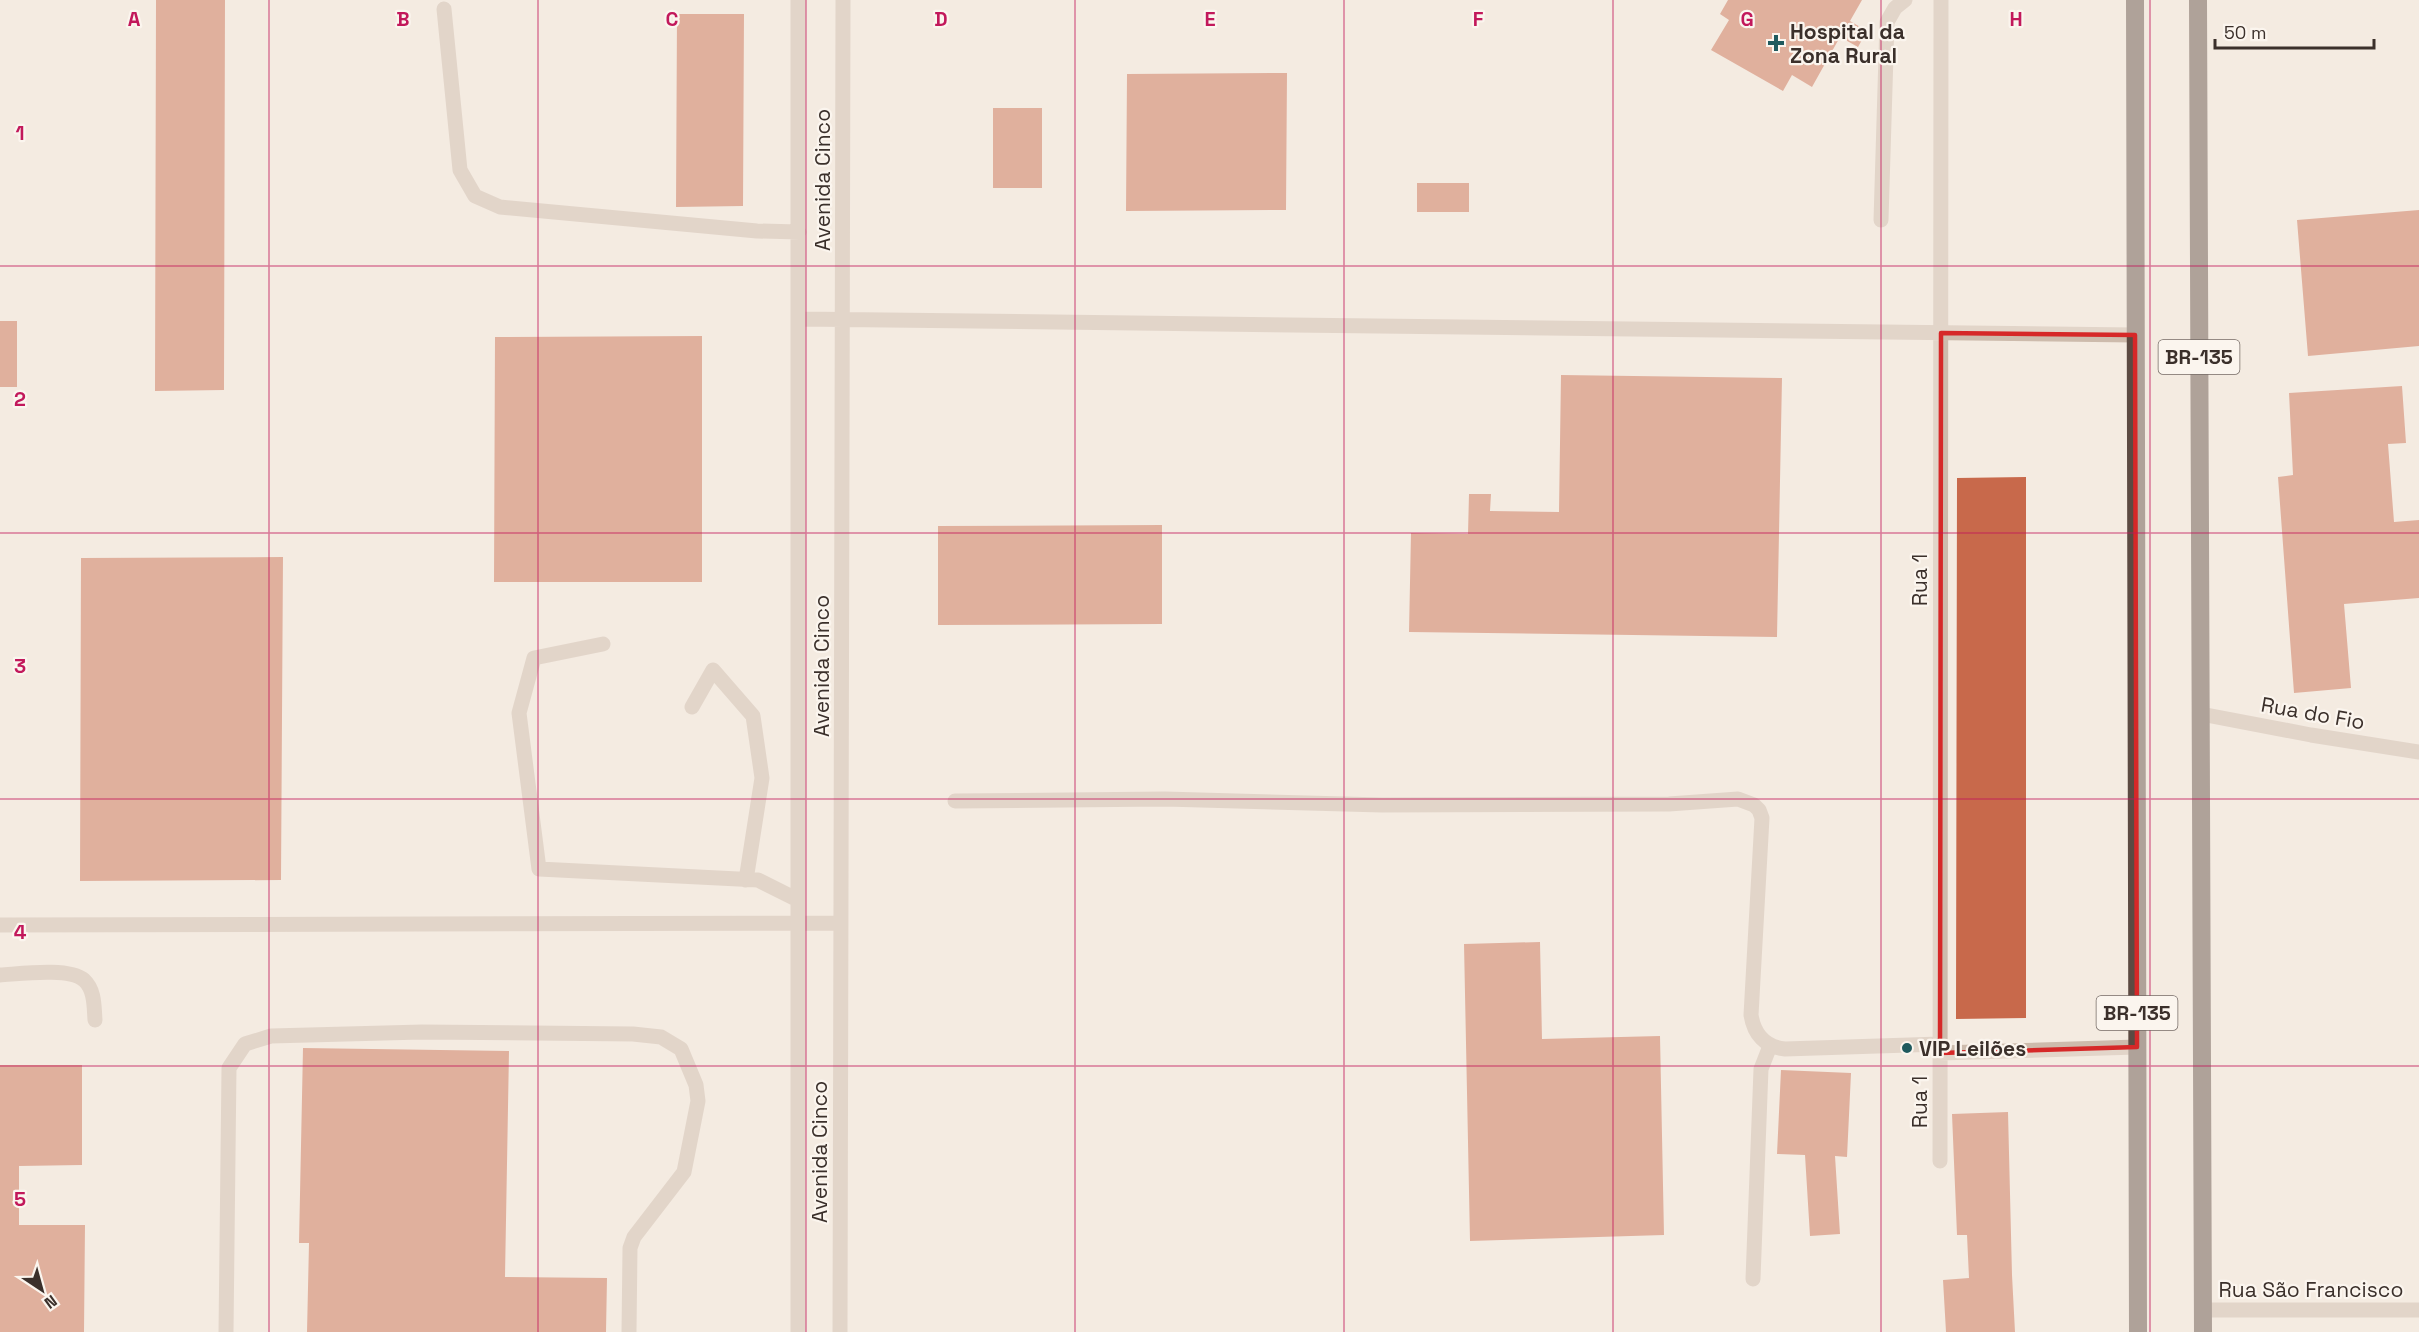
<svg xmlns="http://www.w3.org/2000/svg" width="2419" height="1332" font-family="'Space Grotesk',sans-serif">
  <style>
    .building { fill: #c8694b }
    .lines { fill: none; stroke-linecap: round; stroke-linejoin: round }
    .minor { stroke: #cdbbac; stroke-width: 15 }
    .highway { stroke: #5c4a42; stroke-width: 18 }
    .marked { fill: none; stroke: #d62828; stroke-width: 4.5; stroke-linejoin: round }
    .grid { fill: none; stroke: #c2185b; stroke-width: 1.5; stroke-opacity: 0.55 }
    .poi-dot { fill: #1f5a5e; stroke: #fbf5ee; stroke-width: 2 }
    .labels { text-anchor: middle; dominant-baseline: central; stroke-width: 4.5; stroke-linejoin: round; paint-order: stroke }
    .shield { fill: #fbf5ee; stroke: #756b66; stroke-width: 1.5 }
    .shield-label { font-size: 20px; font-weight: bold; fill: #3b302b }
    .poi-label { font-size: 21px; font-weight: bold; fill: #3b302b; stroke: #fbf5ee; text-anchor: start }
    .street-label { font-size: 21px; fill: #3b302b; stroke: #fbf5ee }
    .grid-label { font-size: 20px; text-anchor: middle; font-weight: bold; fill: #c2185b; stroke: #fbf5ee; stroke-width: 4.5; stroke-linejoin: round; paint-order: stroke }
  </style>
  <rect width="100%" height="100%" fill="#f4ebe1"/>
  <!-- building -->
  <path class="building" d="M 156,0 L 225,0 L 224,390 L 155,391 Z
    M 1728,0 L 1862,0 L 1850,21 L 1867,31 L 1858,47 L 1840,37 L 1812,87 L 1792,75 L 1783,91 L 1711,50 L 1729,20 L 1720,14 Z
    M 677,14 L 744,14 L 743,206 L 676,207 Z
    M 1287,73 L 1286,210 L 1126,211 L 1127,74 Z
    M 993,108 L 1042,108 L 1042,188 L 993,188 Z
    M 1417,183 L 1469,183 L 1469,212 L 1417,212 Z
    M 2419,210 L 2419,346 L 2308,356 L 2297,220 Z
    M 0,321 L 17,321 L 17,387 L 0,387 Z
    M 702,336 L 702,582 L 494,582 L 495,337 Z
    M 1561,375 L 1782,378 L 1777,637 L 1409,632 L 1411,533 L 1468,534 L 1469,494 L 1491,494 L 1490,511 L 1559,512 Z
    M 2402,386 L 2406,443 L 2388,444 L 2394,522 L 2419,520 L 2419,598 L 2344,604 L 2351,688 L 2294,693 L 2278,477 L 2293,475 L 2289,393 Z
    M 2026,477 L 2026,1018 L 1956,1019 L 1957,478 Z
    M 1162,525 L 1162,624 L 938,625 L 938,526 Z
    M 283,557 L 281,880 L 80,881 L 81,558 Z
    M 1540,942 L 1542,1039 L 1660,1036 L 1664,1235 L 1470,1241 L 1464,944 Z
    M 303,1048 L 509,1051 L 505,1277 L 607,1278 L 606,1332 L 307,1332 L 309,1243 L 299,1243 Z
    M 0,1065 L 82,1065 L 82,1165 L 19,1166 L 19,1225 L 85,1225 L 84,1332 L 0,1332 Z
    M 1781,1070 L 1851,1073 L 1847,1157 L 1835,1156 L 1840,1234 L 1810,1236 L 1805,1155 L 1777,1154 Z
    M 2008,1112 L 2012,1275 L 2015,1332 L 1946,1332 L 1943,1280 L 1969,1278 L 1967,1235 L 1957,1235 L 1952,1114 Z"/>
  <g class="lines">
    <!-- minor -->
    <path class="minor" d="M 444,9 L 460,170 L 475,196 L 500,207 L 757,231 L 799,232
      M 1881,220 L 1887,22 L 1895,8 L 1905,0
      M 799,319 L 2135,335
      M 603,644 L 534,658 L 519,713 L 539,869 L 758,880 L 798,900
      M 692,707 L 713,670 L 753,716 L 762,778 L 746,880
      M 2201,714 L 2311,735 L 2419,752
      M 955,801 L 1165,799 L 1382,805 L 1669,804 L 1738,799 L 1754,805 L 1759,810 L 1762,818 L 1751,1015 C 1754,1034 1765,1047 1785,1049 L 1940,1044
      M 0,925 L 840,923
      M 0,975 C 19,974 69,967 84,980 C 95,990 94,1007 95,1020
      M 1940,1053 L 2137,1047
      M 1940,1161 L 1941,0
      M 1753,1279 L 1761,1069 L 1770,1046
      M 2203,1310 L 2419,1310
      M 226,1332 L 229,1068 L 245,1044 L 271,1036 L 422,1032 L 633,1034 L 661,1037 L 681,1049 L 696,1085 L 698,1101 L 684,1172 L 634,1237 L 630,1248 L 629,1332
      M 798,1332 L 798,0
      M 840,1332 L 843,0"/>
    <!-- highway -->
    <path class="highway" d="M 2135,0 L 2138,1332
      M 2198,0 L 2203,1332"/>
  </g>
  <!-- marked area -->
  <path d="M0 0H2419V1332H0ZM 1941,333 L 2135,335 L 2137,1047 L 1940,1053 Z" fill="#f4ebe1" fill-opacity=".55" fill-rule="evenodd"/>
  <path class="marked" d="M 1941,333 L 2135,335 L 2137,1047 L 1940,1053 Z"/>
  <!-- grid -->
  <path class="grid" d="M 269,0 L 269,1332M 538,0 L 538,1332M 806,0 L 806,1332M 1075,0 L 1075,1332M 1344,0 L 1344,1332M 1613,0 L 1613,1332M 1881,0 L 1881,1332M 2150,0 L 2150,1332M 0,266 L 2419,266M 0,533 L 2419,533M 0,799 L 2419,799M 0,1066 L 2419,1066"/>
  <!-- markers -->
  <g class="poi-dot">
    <path d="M1773 34h6v6h6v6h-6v6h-6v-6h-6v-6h6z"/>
    <circle cx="1907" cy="1048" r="6"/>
  </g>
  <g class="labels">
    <!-- shield labels -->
    <g class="shield">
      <rect x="2158.5" y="340" width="81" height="34" rx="4.5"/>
      <rect x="2096.5" y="996" width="81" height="34" rx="4.5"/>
    </g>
    <g class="shield-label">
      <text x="2199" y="357">BR-135</text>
      <text x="2137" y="1013">BR-135</text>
    </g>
    <!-- poi labels -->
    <g class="poi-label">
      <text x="1790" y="31">Hospital da<tspan x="1790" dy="24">Zona Rural</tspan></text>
      <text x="1919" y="1048">VIP Leilões</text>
    </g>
    <!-- street labels -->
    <g class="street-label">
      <text transform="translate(822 180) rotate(-90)">Avenida Cinco</text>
      <text transform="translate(1919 580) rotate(-90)">Rua 1</text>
      <text transform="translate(821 666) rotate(-90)">Avenida Cinco</text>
      <text transform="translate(2313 713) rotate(10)">Rua do Fio</text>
      <text transform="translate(1919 1102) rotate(-90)">Rua 1</text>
      <text transform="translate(819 1152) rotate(-90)">Avenida Cinco</text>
      <text x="2311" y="1289">Rua São Francisco</text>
    </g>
  </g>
  <g class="grid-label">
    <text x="134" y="26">A</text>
    <text x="403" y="26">B</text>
    <text x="672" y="26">C</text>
    <text x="941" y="26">D</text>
    <text x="1210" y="26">E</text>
    <text x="1478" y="26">F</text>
    <text x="1747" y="26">G</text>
    <text x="2016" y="26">H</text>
    <text x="20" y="140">1</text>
    <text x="20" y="406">2</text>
    <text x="20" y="673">3</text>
    <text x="20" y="939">4</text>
    <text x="20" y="1206">5</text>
  </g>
  <!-- north arrow -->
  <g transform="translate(42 1290) rotate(144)" stroke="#fbf5ee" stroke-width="4.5" paint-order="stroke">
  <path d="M0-4.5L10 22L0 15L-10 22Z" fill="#3b302b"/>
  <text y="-9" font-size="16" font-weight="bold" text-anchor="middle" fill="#3b302b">N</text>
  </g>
  <!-- scale -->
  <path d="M2215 39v9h159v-9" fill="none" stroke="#3b302b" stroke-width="3"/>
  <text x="2224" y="39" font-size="18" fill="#3b302b" stroke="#fbf5ee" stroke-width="4.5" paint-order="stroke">50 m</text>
</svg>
